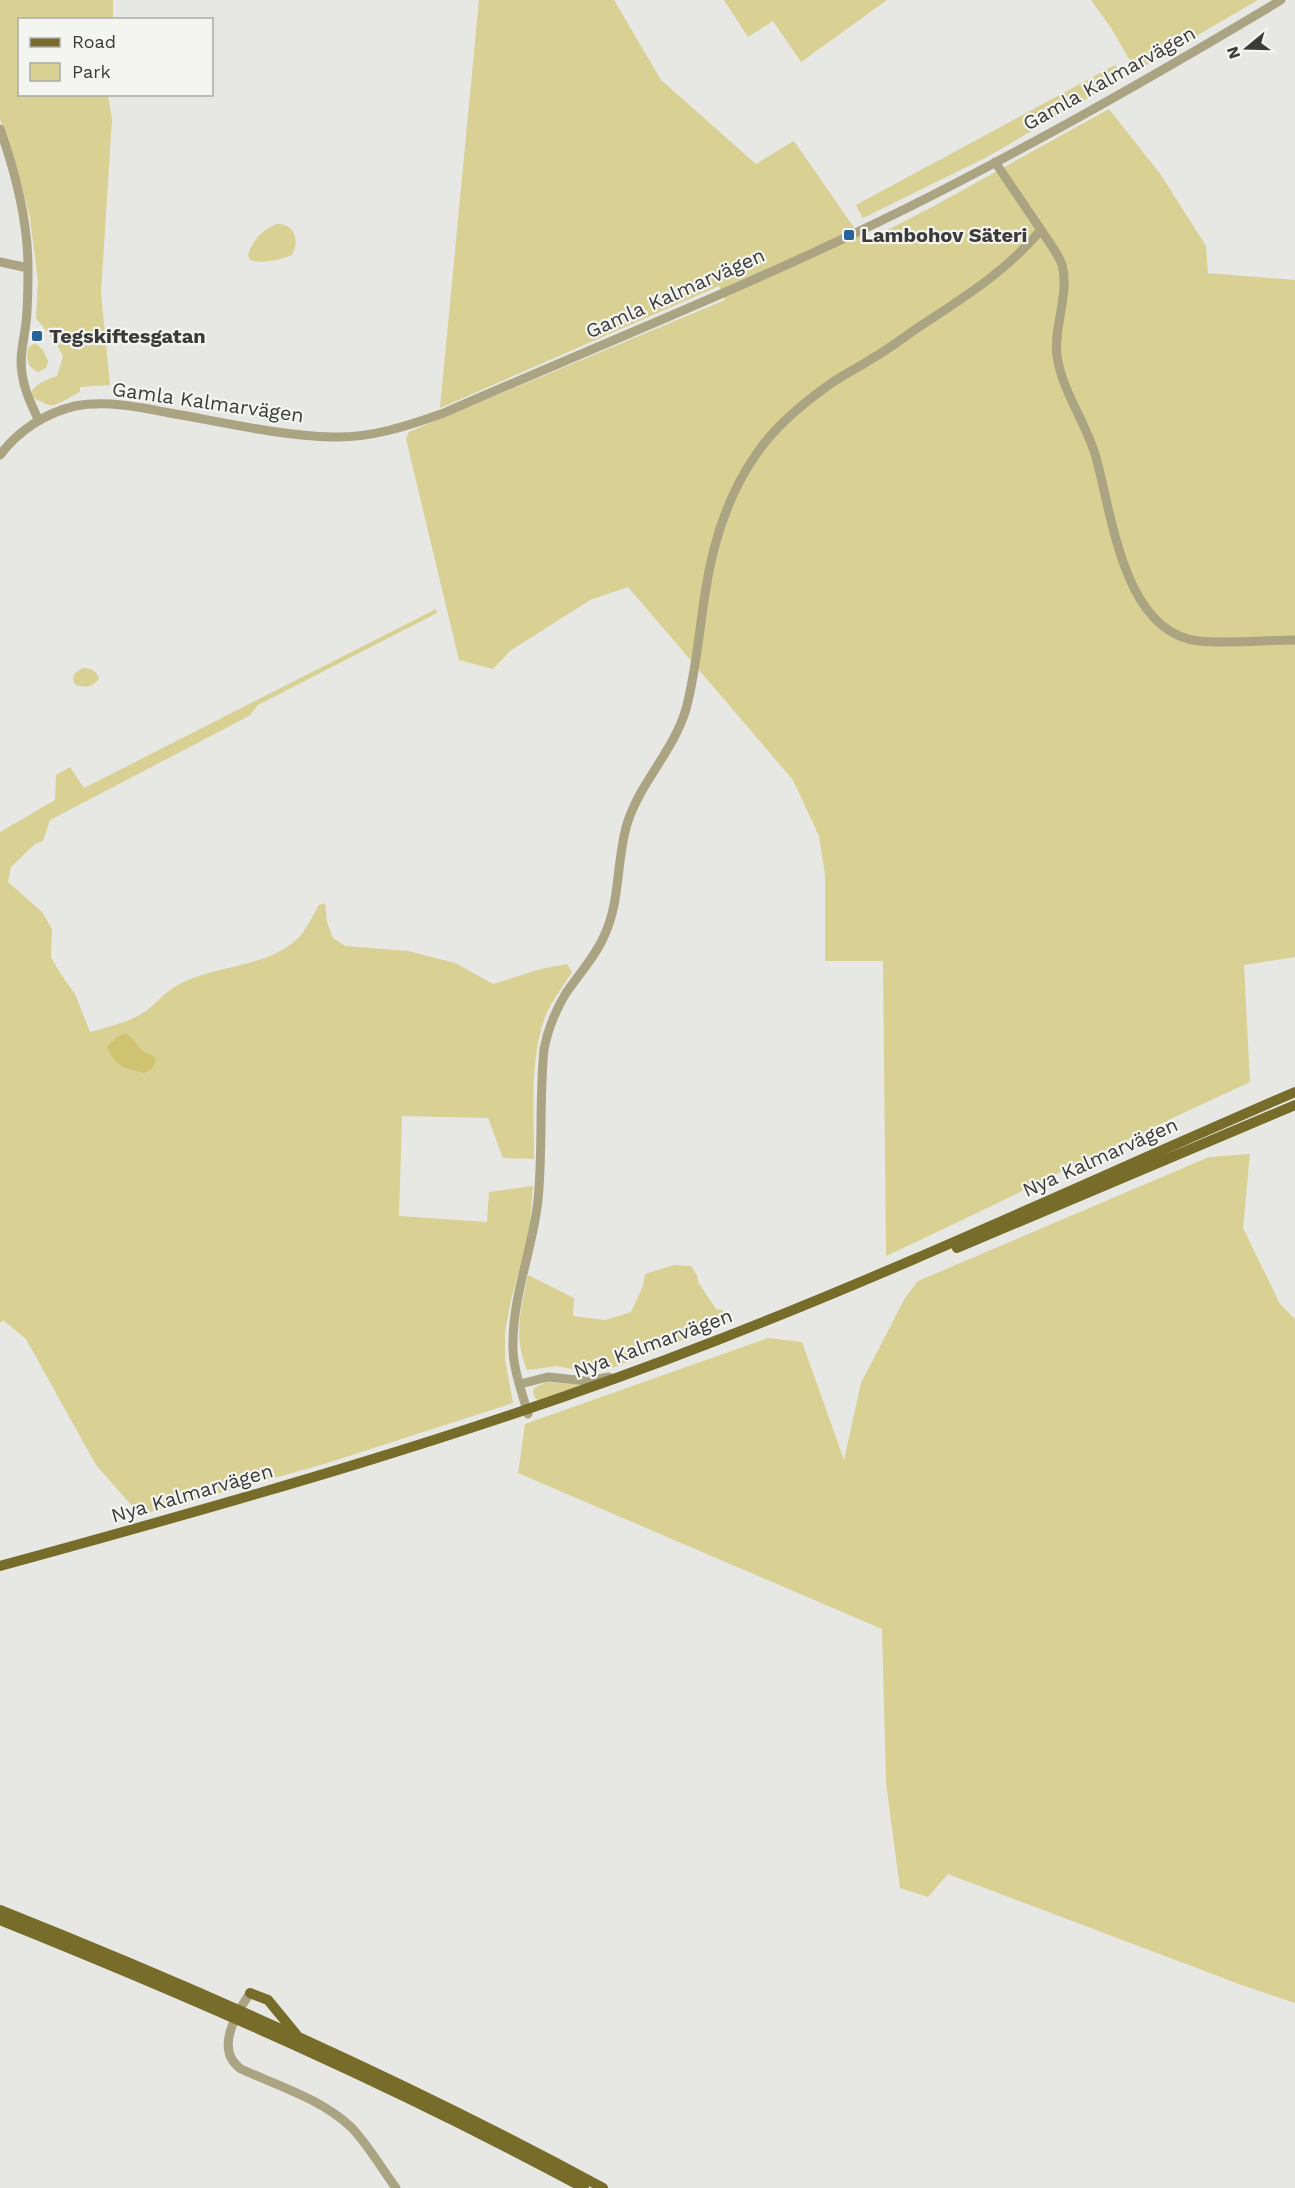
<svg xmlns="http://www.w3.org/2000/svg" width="1295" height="2188" font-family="'Work Sans',sans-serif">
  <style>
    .green { fill: #d9d094 }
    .water { fill: #cfc271 }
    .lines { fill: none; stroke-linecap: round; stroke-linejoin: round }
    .minor { stroke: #aaa483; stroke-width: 9 }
    .major { stroke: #776c29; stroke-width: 10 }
    .poi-dot { fill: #29639b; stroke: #f4f4f0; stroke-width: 2 }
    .labels { text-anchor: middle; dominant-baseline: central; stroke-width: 4.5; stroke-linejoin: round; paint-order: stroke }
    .street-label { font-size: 20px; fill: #3b3b3a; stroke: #f4f4f0 }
    .poi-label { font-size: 20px; font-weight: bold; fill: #3b3b3a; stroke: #f4f4f0; text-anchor: start }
  </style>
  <rect width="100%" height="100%" fill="#e7e7e3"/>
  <!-- green -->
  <path class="green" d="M 0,0 L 113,0 L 113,19 L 20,20 L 20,94 L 108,95 L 112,119 L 101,293 L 110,385 L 80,387 L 80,392 C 72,396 63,402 54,405 C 48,406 45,403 40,401 C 18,392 46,379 57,376 L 63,356 L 56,343 L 36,318 L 38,281 L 30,218 L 17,168 L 0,119 Z
    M 479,0 L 614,0 L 661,80 L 756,164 L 794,141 L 864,242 L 934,206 L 1109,109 L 1161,175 L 1206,246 L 1208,273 L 1295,280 L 1295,957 L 1244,965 L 1250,1082 C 1128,1138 1008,1199 886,1256 L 883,961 L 825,961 L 825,875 L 819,836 L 793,780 L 628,587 L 590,600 L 510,651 L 493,669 L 459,660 L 406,439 L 409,432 L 725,300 L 719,286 L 440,408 Z
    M 724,0 L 887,0 L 801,62 L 773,21 L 748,37 Z
    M 1091,0 L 1258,0 L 1136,71 L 1111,28 Z
    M 1115,65 L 1124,77 L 987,157 L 863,218 L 856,205 Z
    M 276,224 C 295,223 300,241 292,255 C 279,260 263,264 250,260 L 248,255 C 253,239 262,231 276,224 Z
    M 35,343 L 43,350 L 48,361 L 46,368 L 38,372 C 27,367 26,359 28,348 Z
    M 436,609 L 437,613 L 258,705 L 249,716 L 50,820 L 43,841 L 35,844 L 11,867 L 8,882 L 42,912 L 52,929 L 51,957 L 60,973 L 75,994 L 90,1032 C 109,1027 130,1022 146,1011 C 157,1003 166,991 178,985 C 215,964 265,969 297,939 C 306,931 313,915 319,905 L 325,903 L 327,922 L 333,938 L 345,946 L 408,951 L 455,963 L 493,984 L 541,969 L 567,964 L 572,972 C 564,985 554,998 547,1012 C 529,1054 534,1114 534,1159 L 503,1158 L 488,1118 L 402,1116 L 399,1216 L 487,1222 L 489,1192 L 533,1186 L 529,1233 L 511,1300 L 505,1332 L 505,1359 L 513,1403 L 324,1464 L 140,1515 L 96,1465 L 26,1339 L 3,1320 L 0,1323 L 0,832 L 55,800 L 56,775 L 70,767 L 84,788 Z
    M 84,668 C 92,669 97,671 99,679 C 92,687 87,688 76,685 C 69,676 76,671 84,668 Z
    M 1250,1154 L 1243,1228 L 1280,1304 L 1295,1319 L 1295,2003 L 1239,1984 L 948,1874 L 928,1897 L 900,1888 L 886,1783 L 882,1629 L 518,1473 L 525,1424 L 768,1338 L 802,1342 L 844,1460 L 861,1383 L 905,1298 L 918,1281 L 1209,1157 Z
    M 674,1265 L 691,1266 L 697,1275 L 698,1282 L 716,1309 L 723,1310 L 728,1322 L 615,1367 L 577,1370 L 557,1366 L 527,1370 C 513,1337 521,1308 528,1275 L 574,1298 L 573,1316 L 605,1320 L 631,1312 L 643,1286 L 645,1274 Z
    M 546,1382 L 583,1385 L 538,1400 L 535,1398 L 533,1392 L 534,1388 Z"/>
  <!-- water -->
  <path class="water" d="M 125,1033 C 134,1037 135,1045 143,1051 C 148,1054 151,1054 156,1059 L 152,1069 L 144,1073 C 124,1068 117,1068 107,1047 L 117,1037 Z"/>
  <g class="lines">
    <!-- minor -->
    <path class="minor" d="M 0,129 C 16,174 28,220 28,268 C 28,286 28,305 26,323 C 24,340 19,356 22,373 C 24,390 32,406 39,421
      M 1041,230 C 1048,241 1058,253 1062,265 C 1070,292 1053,329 1057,356 C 1062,391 1085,421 1095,454 C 1112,511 1122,633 1199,641 C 1230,644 1264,640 1295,640
      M 0,262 L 28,268
      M 0,455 C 18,431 45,413 75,406 C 106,400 140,407 170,413 C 221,422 282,436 333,437 C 372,438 407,426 444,413 C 606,342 771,277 929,197 C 1049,136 1166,69 1281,0
      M 520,1384 L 548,1377 L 587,1381 L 609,1377
      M 528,1414 C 522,1392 512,1367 513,1343 C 513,1294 533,1248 538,1200 C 543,1150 539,1099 544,1049 C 548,1029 555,1011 566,993 C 579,974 596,956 605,934 C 621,899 616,857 628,821 C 642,780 674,750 686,709 C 696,672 699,632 705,594 C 712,546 728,494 757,453 C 774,428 801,405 826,387 C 840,376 858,368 873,358 C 889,349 904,337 919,327 C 966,296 1004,273 1041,230 L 995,162
      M 250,1993 C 236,2014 214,2050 241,2069 C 278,2086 322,2099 352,2128 C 368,2145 382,2169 396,2188"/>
    <!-- major -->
    <path class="major" d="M 957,1248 L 1295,1105
      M 0,1566 C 241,1500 482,1432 715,1341 C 911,1265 1102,1175 1295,1092
      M 0,1910 C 206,1992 408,2082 603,2188
      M 0,1920 C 199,2000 395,2086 584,2188
      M 250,1993 L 268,2000 L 296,2034"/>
  </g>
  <!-- markers -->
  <g class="poi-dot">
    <rect x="843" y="229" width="12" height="12" rx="3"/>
    <rect x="31" y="330" width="12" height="12" rx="3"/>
  </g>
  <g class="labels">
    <!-- street labels -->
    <g class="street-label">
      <text transform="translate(1109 78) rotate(-29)">Gamla Kalmarvägen</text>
      <text transform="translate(675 293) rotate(-24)">Gamla Kalmarvägen</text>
      <text transform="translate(208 402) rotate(8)">Gamla Kalmarvägen</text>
      <text transform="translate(1100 1157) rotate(-24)">Nya Kalmarvägen</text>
      <text transform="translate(653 1343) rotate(-20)">Nya Kalmarvägen</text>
      <text transform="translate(192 1493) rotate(-16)">Nya Kalmarvägen</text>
    </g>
    <!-- poi labels -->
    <g class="poi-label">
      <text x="861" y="235">Lambohov Säteri</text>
      <text x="49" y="336">Tegskiftesgatan</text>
    </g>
  </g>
  <!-- legend -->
  <rect x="18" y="18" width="195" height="78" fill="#f4f4f0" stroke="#aaaaa7" stroke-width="1.5"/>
  <rect x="30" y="38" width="30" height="9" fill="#776c29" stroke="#aaaaa7" stroke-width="1.5"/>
  <text x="72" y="48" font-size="18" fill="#3b3b3a">Road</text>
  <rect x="30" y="63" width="30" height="18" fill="#d9d094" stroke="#aaaaa7" stroke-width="1.5"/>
  <text x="72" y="78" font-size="18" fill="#3b3b3a">Park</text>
  <!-- north arrow -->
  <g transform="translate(1247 48) rotate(251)" stroke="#f4f4f0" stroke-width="4.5" paint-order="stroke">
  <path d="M0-4.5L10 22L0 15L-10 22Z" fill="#3b3b3a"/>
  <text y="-9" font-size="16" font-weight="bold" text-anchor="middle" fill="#3b3b3a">N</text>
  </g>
</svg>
